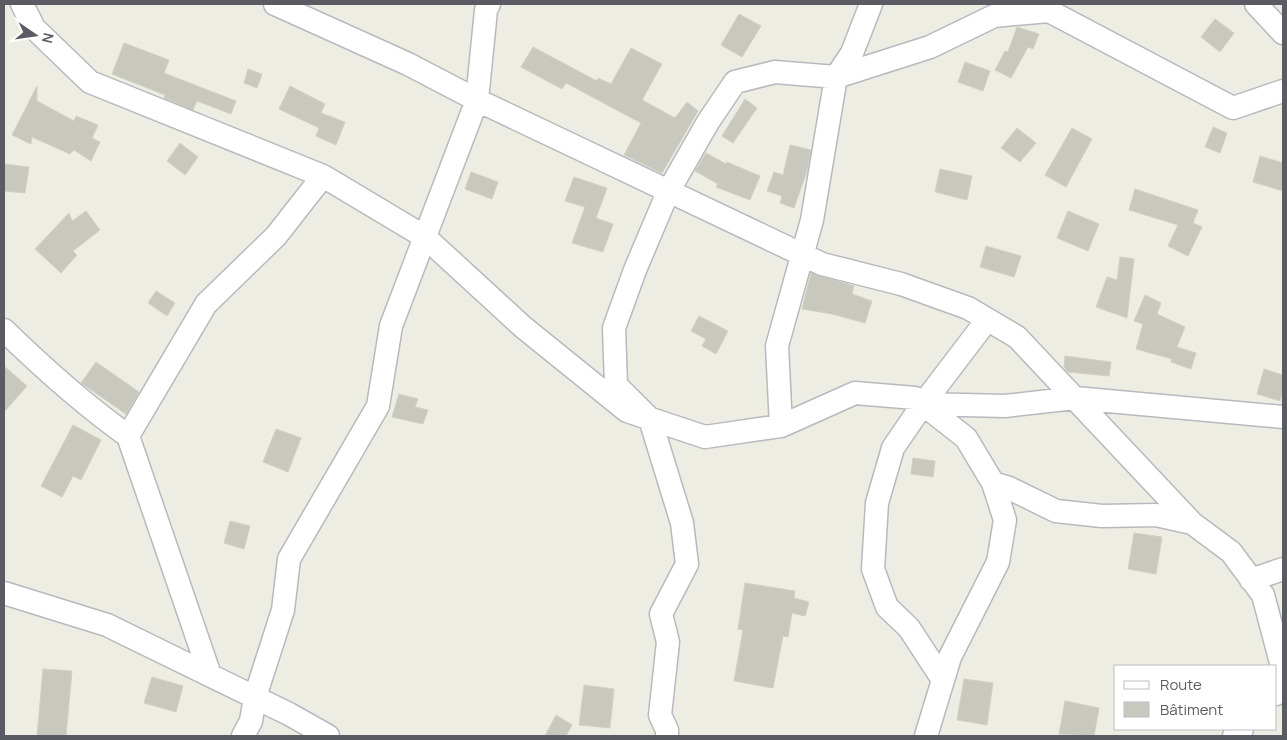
<svg xmlns="http://www.w3.org/2000/svg" width="1287" height="740" font-family="Manrope,sans-serif">
  <style>
    .building { fill: #c8c8bf; stroke: #d1d1c2 }
    .lines { fill: none; stroke-linecap: round; stroke-linejoin: round }
    .street-casing { stroke: #b8b9bf; stroke-width: 25 }
    .street { stroke: #fff; stroke-width: 22 }
  </style>
  <rect width="100%" height="100%" fill="#edede3"/>
  <!-- building -->
  <path class="building" d="M 739,14 L 761,26 L 742,57 L 721,45 Z
    M 1215,19 L 1234,33 L 1220,52 L 1201,37 Z
    M 1017,27 L 1039,34 L 1033,49 L 1028,47 L 1011,78 L 995,70 L 1005,51 L 1008,52 Z
    M 124,43 L 169,60 L 164,73 L 236,101 L 231,114 L 197,101 L 193,110 L 164,98 L 165,95 L 112,74 Z
    M 533,47 L 597,81 L 598,78 L 611,84 L 631,48 L 662,64 L 642,100 L 675,118 L 687,102 L 698,111 L 662,173 L 624,155 L 641,123 L 566,83 L 562,89 L 521,67 Z
    M 965,62 L 990,71 L 983,91 L 958,82 Z
    M 248,69 L 262,74 L 257,88 L 244,83 Z
    M 37,86 L 37,101 L 74,121 L 76,116 L 98,125 L 92,138 L 100,142 L 91,161 L 74,150 L 70,154 L 32,137 L 31,144 L 12,135 Z
    M 290,86 L 325,104 L 321,113 L 345,122 L 336,145 L 316,136 L 319,128 L 279,109 Z
    M 745,99 L 757,108 L 733,143 L 722,136 Z
    M 1213,127 L 1227,133 L 1220,153 L 1205,147 Z
    M 1017,128 L 1036,143 L 1020,162 L 1001,148 Z
    M 1072,128 L 1092,139 L 1066,187 L 1045,175 Z
    M 180,143 L 198,157 L 185,175 L 167,161 Z
    M 790,145 L 811,150 L 807,171 L 794,208 L 780,203 L 782,196 L 767,191 L 774,172 L 783,175 Z
    M 706,153 L 726,164 L 727,162 L 760,176 L 750,200 L 716,187 L 718,184 L 695,171 Z
    M 1260,156 L 1283,163 L 1283,191 L 1253,182 Z
    M 4,164 L 29,167 L 25,193 L 4,191 Z
    M 940,169 L 972,176 L 967,200 L 935,192 Z
    M 471,172 L 498,182 L 492,199 L 465,189 Z
    M 574,177 L 607,188 L 596,218 L 613,224 L 603,252 L 572,243 L 585,207 L 565,201 Z
    M 1135,189 L 1198,210 L 1193,223 L 1202,227 L 1188,256 L 1168,246 L 1178,225 L 1129,210 Z
    M 86,211 L 100,230 L 73,251 L 77,255 L 61,273 L 35,249 L 69,213 L 72,221 Z
    M 1068,211 L 1099,224 L 1088,251 L 1057,238 Z
    M 986,246 L 1021,256 L 1014,277 L 980,267 Z
    M 1120,257 L 1134,259 L 1127,318 L 1096,307 L 1107,277 L 1117,280 Z
    M 811,273 L 854,286 L 852,294 L 872,301 L 865,323 L 832,314 L 802,309 Z
    M 156,291 L 175,303 L 167,316 L 148,303 Z
    M 1145,295 L 1161,303 L 1157,314 L 1185,327 L 1177,347 L 1196,353 L 1191,369 L 1171,362 L 1172,359 L 1136,349 L 1143,324 L 1134,321 Z
    M 699,316 L 728,331 L 716,354 L 702,346 L 706,339 L 691,331 Z
    M 1065,356 L 1111,362 L 1109,376 L 1068,372 L 1064,367 Z
    M 96,362 L 139,392 L 126,414 L 81,383 Z
    M 4,366 L 27,386 L 4,412 Z
    M 1264,369 L 1283,375 L 1283,390 L 1280,401 L 1257,394 Z
    M 399,394 L 418,399 L 415,407 L 428,410 L 423,424 L 392,417 Z
    M 73,425 L 101,440 L 81,480 L 73,476 L 62,497 L 41,486 Z
    M 276,429 L 301,438 L 288,472 L 263,462 Z
    M 913,458 L 935,461 L 933,477 L 911,474 Z
    M 230,521 L 250,526 L 244,549 L 224,543 Z
    M 1134,533 L 1162,537 L 1156,574 L 1128,569 Z
    M 745,583 L 795,591 L 794,598 L 809,602 L 805,616 L 792,613 L 788,637 L 783,636 L 773,688 L 734,681 L 743,630 L 738,629 Z
    M 43,669 L 72,671 L 66,736 L 37,736 Z
    M 152,677 L 183,686 L 176,712 L 144,703 Z
    M 964,679 L 993,683 L 987,725 L 957,720 Z
    M 584,685 L 614,689 L 610,728 L 579,725 Z
    M 1065,701 L 1099,708 L 1094,736 L 1059,734 Z
    M 556,715 L 572,725 L 566,736 L 545,736 Z"/>
  <g class="lines">
    <defs>
      <path id="street" d="M 22,4 L 34,28 L 90,82 L 323,176 L 425,237 L 523,327 L 627,411 L 705,437 L 781,426 L 855,393 L 915,398 L 966,438 L 993,483 L 1005,520 L 998,562 L 950,657 L 926,736
        M 275,4 L 408,64 L 477,100 L 822,264 L 901,284 L 968,308 L 1017,337 L 1192,523
        M 1256,4 L 1283,33
        M 4,330 C 43,368 83,404 128,436 L 206,304 L 276,236 L 323,176
        M 923,404 L 1005,406 L 1075,398 L 1283,417
        M 781,426 L 777,346 L 812,220 L 836,77 L 852,53 L 871,4
        M 128,436 L 210,675
        M 993,483 L 1009,488 L 1056,511 L 1102,516 L 1156,515 L 1192,523 L 1231,552 L 1263,595 L 1283,670
        M 1251,580 L 1283,569
        M 4,593 L 107,625 L 289,714 L 328,736
        M 943,680 L 909,628 L 887,607 L 873,569 L 877,503 L 893,448 L 923,404 L 987,320
        M 1276,694 L 1283,682
        M 243,736 L 251,721 L 255,697 L 283,610 L 289,559 L 378,406 L 391,326 L 477,100 L 486,10 L 489,4
        M 667,736 L 667,730 L 660,715 L 668,642 L 661,614 L 687,564 L 682,523 L 650,419 L 616,385 L 614,328 L 635,270 L 668,192 L 708,122 L 735,82 L 775,72 L 836,77 L 930,47 L 994,16 L 1049,11 L 1233,108 L 1283,91
        M 1234,736 L 1242,729"/>
    </defs>
    <!-- street casing -->
    <use href="#street" class="street-casing"/>
    <!-- street -->
    <use href="#street" class="street"/>
  </g>
  <!-- border -->
  <rect width="1287" height="740" fill="none" stroke="#5b5c63" stroke-width="10"/>
  <!-- legend -->
  <rect x="1114" y="665" width="162" height="65" fill="#ffffff" stroke="#bdbec1"/>
  <rect x="1124" y="681" width="25" height="8" fill="#ffffff" stroke="#bdbec1"/>
  <text x="1160" y="690" font-size="15" fill="#5b5c63">Route</text>
  <rect x="1124" y="702" width="25" height="15" fill="#c8c8bf" stroke="#bdbec1"/>
  <text x="1160" y="715" font-size="15" fill="#5b5c63">Bâtiment</text>
  <!-- north arrow -->
  <g transform="translate(35 35) rotate(103)" stroke="#ffffff" stroke-width="4" paint-order="stroke">
  <path d="M0-4L9 19L0 12L-9 19Z" fill="#5b5c63"/>
  <text y="-8" font-size="14" font-weight="bold" text-anchor="middle" fill="#5b5c63">N</text>
  </g>
</svg>
